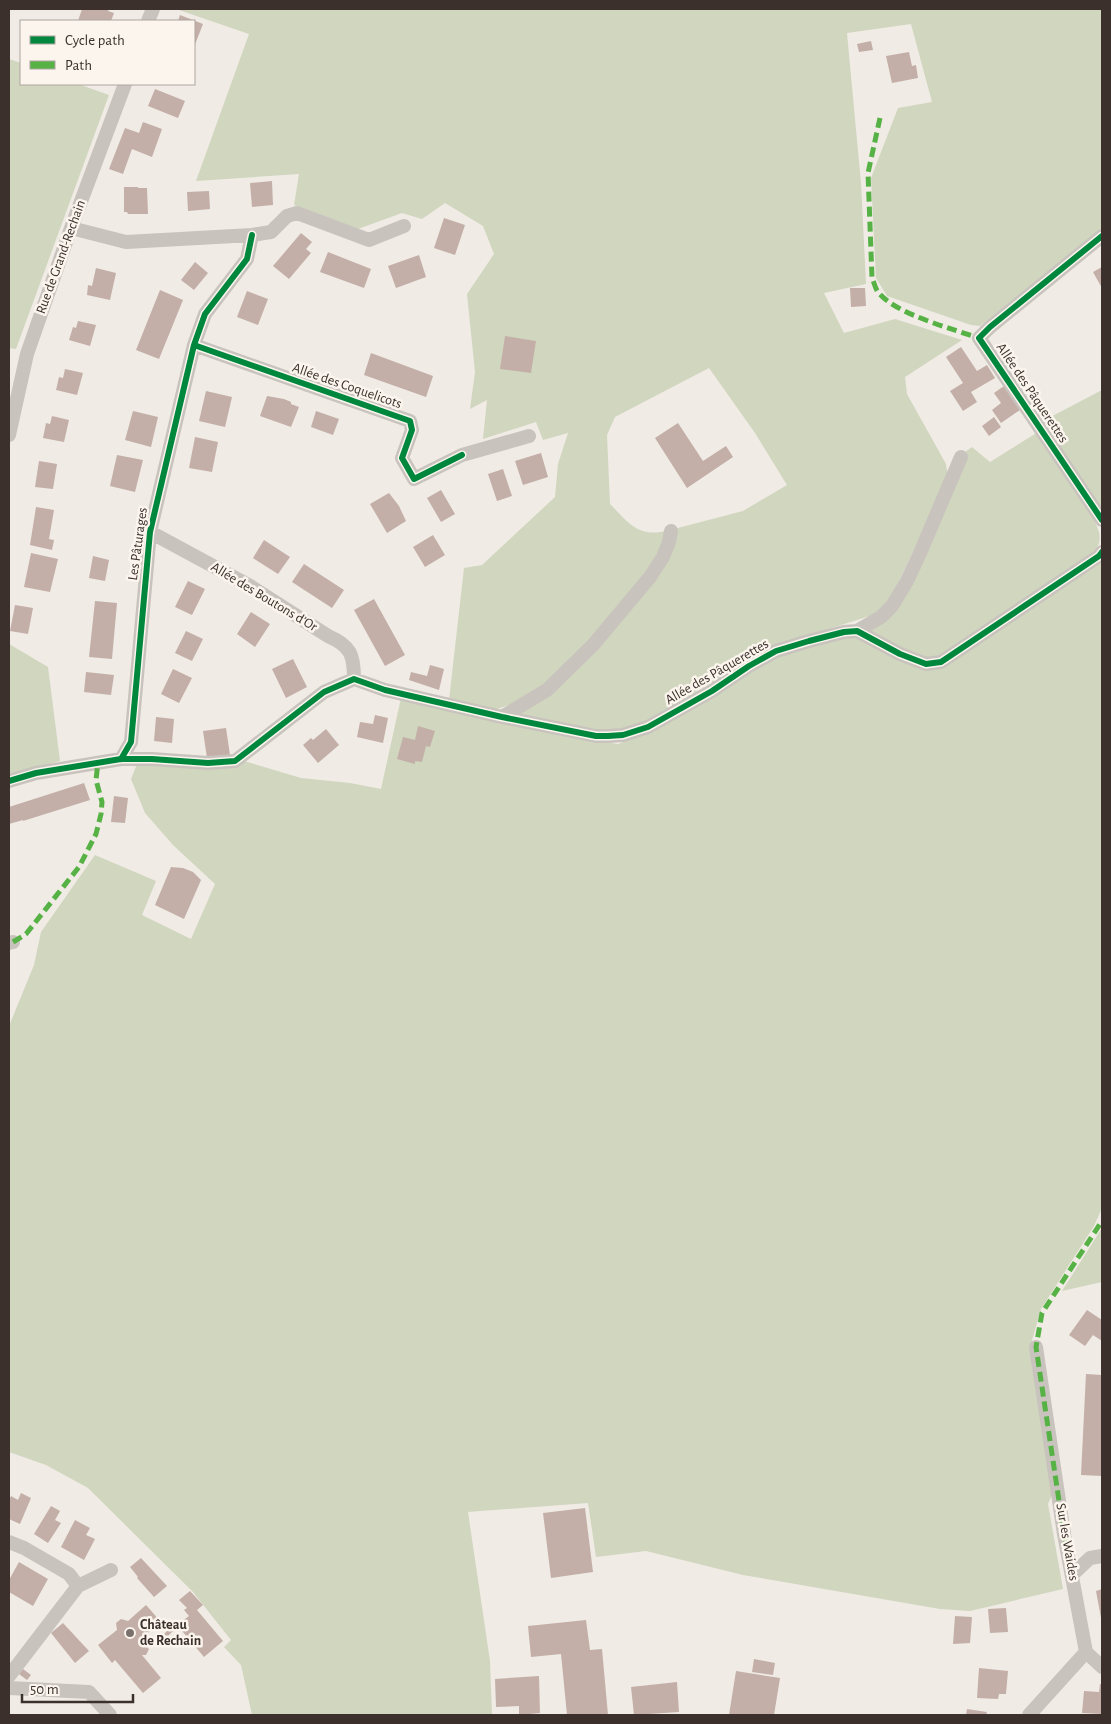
<svg xmlns="http://www.w3.org/2000/svg" width="1111" height="1724" font-family="'Alegreya Sans',sans-serif">
  <style>
    .green { fill: #d1d6bf }
    .building { fill: #c3afa7 }
    .lines { fill: none; stroke-linecap: round; stroke-linejoin: round }
    .minor { stroke: #c9c3be; stroke-width: 14 }
    .quiet { stroke: #57b246; stroke-width: 5; stroke-dasharray: 10 5; stroke-linecap: butt }
    .cycleway-casing { stroke: #fbf5ee; stroke-width: 9 }
    .cycleway { stroke: #00873e; stroke-width: 6 }
    .poi-dot { fill: #7a716c; stroke: #fbf5ee; stroke-width: 2 }
    .labels { text-anchor: middle; dominant-baseline: central; stroke-width: 5; stroke-linejoin: round; paint-order: stroke }
    .street-label { font-size: 14px; fill: #3b302b; stroke: #fbf5ee }
    .poi-label { font-size: 14px; font-weight: bold; fill: #3b302b; stroke: #fbf5ee; text-anchor: start }
  </style>
  <rect width="100%" height="100%" fill="#f0ebe5"/>
  <!-- green -->
  <path class="green" d="M 176,9 L 1102,9 L 1102,230 L 980,326 L 971,325 L 887,296 L 876,278 L 871,178 L 898,108 L 932,102 L 911,24 L 847,33 L 861,183 L 866,284 L 824,293 L 844,333 L 895,319 L 962,340 L 905,377 L 907,394 L 946,464 L 948,478 L 889,602 L 879,613 L 772,647 L 644,723 L 603,733 L 509,716 L 547,695 L 643,593 L 674,529 L 743,511 L 787,485 L 755,433 L 709,368 L 615,417 L 607,435 L 610,504 C 627,521 638,538 665,531 L 663,548 L 636,588 L 565,666 L 533,696 L 492,711 L 449,700 L 464,568 L 482,565 L 555,497 L 558,464 L 568,433 L 543,440 L 536,422 L 483,439 L 487,400 L 470,409 L 475,372 L 467,294 L 494,254 L 483,226 L 445,203 L 422,219 L 402,213 L 358,229 L 294,205 L 299,174 L 196,181 L 249,34 Z
    M 9,59 L 21,63 L 21,84 L 78,84 L 109,95 L 16,349 L 9,348 Z
    M 1102,390 L 1102,515 L 1041,422 Z
    M 1038,432 L 1095,522 C 1101,535 1102,540 1094,553 L 941,657 L 929,661 L 865,630 L 881,622 L 965,452 L 972,447 L 990,462 Z
    M 1102,558 L 1102,1208 L 1094,1226 L 1041,1309 L 1031,1344 L 1054,1490 L 1048,1504 L 1063,1589 L 970,1611 L 940,1609 L 743,1575 L 646,1551 L 596,1557 L 588,1503 L 468,1512 L 490,1661 L 492,1715 L 252,1715 L 241,1665 L 224,1647 L 231,1640 L 193,1592 L 88,1488 L 46,1465 L 9,1452 L 9,1026 L 34,965 L 41,932 L 95,855 L 156,881 L 142,915 L 191,939 L 215,884 L 173,845 L 145,813 L 131,779 L 137,764 L 244,761 L 301,778 L 350,783 L 381,789 L 401,698 L 563,736 L 618,744 L 654,730 L 774,655 L 856,636 L 929,668 Z
    M 9,644 L 48,667 L 60,761 L 9,776 Z
    M 1102,1228 L 1102,1282 L 1062,1291 Z"/>
  <!-- building -->
  <path class="building" d="M 82,9 L 109,9 L 108,11 L 114,13 L 111,21 L 78,21 Z
    M 180,15 L 203,24 L 194,47 L 194,21 L 178,21 Z
    M 871,41 L 873,50 L 859,52 L 857,44 Z
    M 909,52 L 912,66 L 916,65 L 918,78 L 892,83 L 886,56 Z
    M 155,89 L 185,101 L 178,118 L 148,106 Z
    M 143,122 L 162,129 L 152,157 L 132,149 L 123,174 L 109,169 L 125,128 L 139,133 Z
    M 272,181 L 273,205 L 252,207 L 250,183 Z
    M 124,187 L 138,187 L 138,188 L 147,188 L 148,214 L 128,214 L 127,212 L 124,212 Z
    M 209,191 L 210,209 L 188,211 L 187,192 Z
    M 444,218 L 465,225 L 455,255 L 434,248 Z
    M 301,233 L 312,242 L 306,249 L 311,253 L 289,279 L 273,266 Z
    M 328,252 L 371,269 L 364,288 L 320,272 Z
    M 419,255 L 426,277 L 396,288 L 388,266 Z
    M 195,262 L 208,273 L 194,290 L 181,280 Z
    M 1102,267 L 1102,288 L 1093,272 Z
    M 96,268 L 116,273 L 110,300 L 87,295 L 88,285 L 92,286 Z
    M 850,288 L 865,288 L 866,306 L 851,307 Z
    M 160,290 L 183,300 L 159,359 L 136,350 Z
    M 247,291 L 268,299 L 258,325 L 237,317 Z
    M 78,321 L 96,325 L 90,346 L 69,340 L 73,327 L 76,328 Z
    M 505,336 L 536,341 L 531,373 L 500,369 Z
    M 961,347 L 977,371 L 987,365 L 995,378 L 971,392 L 977,402 L 963,411 L 950,391 L 963,383 L 946,357 Z
    M 371,353 L 433,376 L 426,397 L 364,375 Z
    M 65,369 L 83,373 L 77,395 L 56,390 L 59,377 L 63,378 Z
    M 1004,386 L 1020,410 L 1001,423 L 992,410 L 1001,403 L 994,393 Z
    M 206,391 L 232,397 L 225,427 L 199,421 Z
    M 267,396 L 284,399 L 291,402 L 291,404 L 299,407 L 291,427 L 260,416 Z
    M 133,411 L 158,417 L 151,447 L 125,440 Z
    M 316,411 L 339,419 L 333,435 L 311,427 Z
    M 52,416 L 69,420 L 64,442 L 43,438 L 46,423 L 50,424 Z
    M 994,417 L 1001,427 L 989,436 L 982,426 Z
    M 678,423 L 703,461 L 726,446 L 733,457 L 687,488 L 655,438 Z
    M 195,437 L 218,442 L 212,472 L 189,468 Z
    M 541,453 L 548,477 L 523,485 L 515,461 Z
    M 117,455 L 143,460 L 135,492 L 110,486 Z
    M 39,461 L 57,464 L 53,489 L 35,487 Z
    M 503,469 L 512,496 L 497,501 L 488,474 Z
    M 441,490 L 455,514 L 441,522 L 427,498 Z
    M 389,493 L 399,506 L 406,521 L 387,533 L 370,504 Z
    M 36,507 L 54,510 L 49,539 L 43,538 L 54,540 L 52,550 L 30,545 Z
    M 433,535 L 445,555 L 425,567 L 413,547 Z
    M 264,540 L 290,557 L 278,574 L 253,558 Z
    M 31,553 L 58,559 L 50,592 L 24,587 Z
    M 93,556 L 109,560 L 105,581 L 89,578 Z
    M 304,564 L 344,590 L 332,608 L 292,582 Z
    M 188,581 L 205,589 L 192,615 L 175,607 Z
    M 374,599 L 405,655 L 385,666 L 354,610 Z
    M 95,601 L 117,603 L 112,659 L 89,657 Z
    M 15,605 L 33,608 L 28,634 L 10,631 Z
    M 251,612 L 270,624 L 255,647 L 237,634 Z
    M 186,631 L 203,639 L 192,661 L 175,653 Z
    M 293,659 L 307,687 L 286,698 L 272,669 Z
    M 430,665 L 444,669 L 439,690 L 409,680 L 411,672 L 427,676 Z
    M 173,669 L 192,678 L 179,703 L 161,694 Z
    M 86,672 L 114,675 L 111,695 L 84,692 Z
    M 375,715 L 388,718 L 383,743 L 357,737 L 360,722 L 373,724 Z
    M 156,717 L 174,719 L 172,743 L 154,741 Z
    M 418,726 L 435,731 L 430,747 L 426,746 L 422,762 L 415,761 L 415,764 L 397,759 L 403,737 L 415,740 Z
    M 226,728 L 230,755 L 207,758 L 203,731 Z
    M 326,729 L 339,745 L 318,763 L 303,745 L 311,738 L 313,740 Z
    M 84,783 L 90,800 L 23,821 L 23,820 L 9,824 L 9,807 Z
    M 114,796 L 128,798 L 125,823 L 111,822 Z
    M 171,867 L 183,868 L 193,872 L 201,880 L 184,919 L 155,905 Z
    M 1087,1310 L 1102,1320 L 1102,1341 L 1093,1335 L 1085,1346 L 1069,1335 Z
    M 1086,1374 L 1102,1375 L 1102,1476 L 1081,1475 Z
    M 21,1493 L 31,1498 L 20,1524 L 9,1519 L 9,1500 L 11,1496 L 18,1500 Z
    M 51,1506 L 60,1511 L 55,1520 L 61,1523 L 48,1543 L 34,1534 Z
    M 585,1508 L 593,1572 L 551,1578 L 543,1513 Z
    M 75,1520 L 90,1528 L 86,1535 L 95,1539 L 84,1560 L 61,1547 Z
    M 141,1558 L 167,1586 L 154,1597 L 137,1578 L 138,1577 L 130,1567 Z
    M 19,1562 L 48,1579 L 33,1606 L 9,1592 L 9,1580 Z
    M 1102,1589 L 1102,1618 L 1101,1618 L 1096,1591 Z
    M 190,1591 L 203,1605 L 197,1610 L 223,1641 L 204,1657 L 177,1625 L 189,1616 L 184,1610 L 187,1608 L 179,1600 Z
    M 146,1605 L 161,1622 L 143,1637 L 149,1644 L 146,1646 L 149,1649 L 146,1655 L 142,1655 L 161,1678 L 143,1693 L 115,1660 L 112,1663 L 98,1645 L 117,1630 L 116,1623 L 121,1619 L 128,1621 Z
    M 1006,1608 L 1008,1632 L 990,1633 L 988,1609 Z
    M 955,1616 L 972,1617 L 970,1643 L 953,1644 Z
    M 586,1620 L 590,1650 L 602,1649 L 608,1715 L 567,1715 L 561,1654 L 531,1657 L 528,1626 Z
    M 63,1623 L 89,1651 L 75,1663 L 51,1633 Z
    M 172,1626 L 175,1629 L 167,1637 L 164,1634 Z
    M 754,1659 L 775,1663 L 773,1675 L 752,1672 Z
    M 979,1668 L 1008,1671 L 1006,1694 L 999,1694 L 998,1699 L 977,1698 Z
    M 23,1669 L 31,1675 L 27,1680 L 19,1674 Z
    M 736,1671 L 780,1678 L 774,1715 L 729,1715 Z
    M 539,1676 L 540,1713 L 519,1715 L 519,1706 L 496,1707 L 495,1679 Z
    M 677,1682 L 679,1712 L 634,1715 L 631,1687 Z
    M 1100,1684 L 1102,1684 L 1102,1714 L 1082,1713 L 1084,1691 L 1099,1692 Z
    M 967,1709 L 987,1712 L 986,1715 L 966,1715 Z"/>
  <g class="lines">
    <!-- minor -->
    <path class="minor" d="M 148,21 L 153,9
      M 71,228 L 126,242 L 252,235 L 271,232 L 287,216 L 297,213 L 369,240 L 404,226
      M 1102,236 L 990,327 L 979,338 L 1102,520
      M 194,345 L 410,421 L 412,430 L 402,458 L 414,479 L 462,455 L 529,436
      M 9,435 L 27,354 L 71,228 L 125,84
      M 150,532 L 250,586 L 328,636 C 351,646 354,655 354,679
      M 857,631 L 881,617 L 892,606 L 907,581 L 920,553 L 961,457
      M 502,717 L 547,690 L 593,645 L 650,577 L 663,557 L 669,542 L 671,531
      M 121,759 L 131,742 L 150,532 L 194,345 L 205,314 L 247,259 L 252,235
      M 9,781 L 36,773 L 121,759 L 152,759 L 208,763 L 235,761 L 324,692 L 354,679 L 385,690 L 502,717 L 596,736 L 608,736 L 623,735 L 648,727 L 712,691 L 749,666 L 776,651 L 809,641 L 844,632 L 857,631 L 900,654 L 926,664 L 941,662 L 1099,556 L 1102,552
      M 9,943 L 13,942
      M 1036,1347 L 1064,1534 L 1086,1652
      M 9,1542 L 24,1548 L 69,1574 L 78,1586 L 9,1676
      M 1073,1574 L 1090,1558 L 1102,1556
      M 78,1586 L 111,1570
      M 1086,1652 L 1102,1667
      M 9,1688 L 89,1692 L 110,1715
      M 1029,1715 L 1086,1652"/>
    <!-- quiet -->
    <path class="quiet" d="M 880,118 L 868,173 L 872,278 C 874,282 875,288 878,292 C 895,314 953,329 979,338
      M 13,942 L 26,934 L 79,867 L 96,834 L 101,814 L 102,802 L 96,780 L 98,762
      M 1073,1574 L 1064,1534 L 1036,1347 L 1042,1313 L 1102,1221"/>
    <defs>
      <path id="cycleway" d="M 1102,236 L 990,327 L 979,338 L 1102,520
        M 194,345 L 410,421 L 412,430 L 402,458 L 414,479 L 462,455
        M 121,759 L 131,742 L 150,532 L 194,345 L 205,314 L 247,259 L 252,235
        M 9,781 L 36,773 L 121,759 L 152,759 L 208,763 L 235,761 L 324,692 L 354,679 L 385,690 L 502,717 L 596,736 L 608,736 L 623,735 L 648,727 L 712,691 L 749,666 L 776,651 L 809,641 L 844,632 L 857,631 L 900,654 L 926,664 L 941,662 L 1099,556 L 1102,552"/>
    </defs>
    <!-- cycleway casing -->
    <use href="#cycleway" class="cycleway-casing"/>
    <!-- cycleway -->
    <use href="#cycleway" class="cycleway"/>
  </g>
  <!-- markers -->
  <circle class="poi-dot" cx="130" cy="1633" r="5"/>
  <g class="labels">
    <!-- street labels -->
    <g class="street-label">
      <text transform="translate(61 257) rotate(-70)">Rue de Grand-Rechain</text>
      <text transform="translate(347 386) rotate(19)">Allée des Coquelicots</text>
      <text transform="translate(1032 393) rotate(56)">Allée des Pâquerettes</text>
      <text transform="translate(138 544) rotate(-82)">Les Pâturages</text>
      <text transform="translate(264 597) rotate(31)">Allée des Boutons d’Or</text>
      <text transform="translate(717 672) rotate(-30)">Allée des Pâquerettes</text>
      <text transform="translate(1067 1542) rotate(80)">Sur les Waides</text>
    </g>
    <!-- poi labels -->
    <g class="poi-label">
      <text x="140" y="1625">Château<tspan x="140" dy="16">de Rechain</tspan></text>
    </g>
  </g>
  <!-- border -->
  <rect width="1111" height="1724" fill="none" stroke="#3b302b" stroke-width="20"/>
  <!-- legend -->
  <rect x="20" y="20" width="175" height="65" fill="#fbf5ee" stroke="#aea6a0"/>
  <rect x="30" y="36" width="25" height="8" fill="#00873e" stroke="#aea6a0"/>
  <text x="65" y="45" font-size="15" fill="#3b302b">Cycle path</text>
  <rect x="30" y="61" width="25" height="8" fill="#57b246" stroke="#aea6a0"/>
  <text x="65" y="70" font-size="15" fill="#3b302b">Path</text>
  <!-- scale -->
  <path d="M22 1694v8h111v-8" fill="none" stroke="#3b302b" stroke-width="2.5"/>
  <text x="30" y="1694" font-size="15" fill="#3b302b" stroke="#fbf5ee" stroke-width="4" paint-order="stroke">50 m</text>
</svg>
